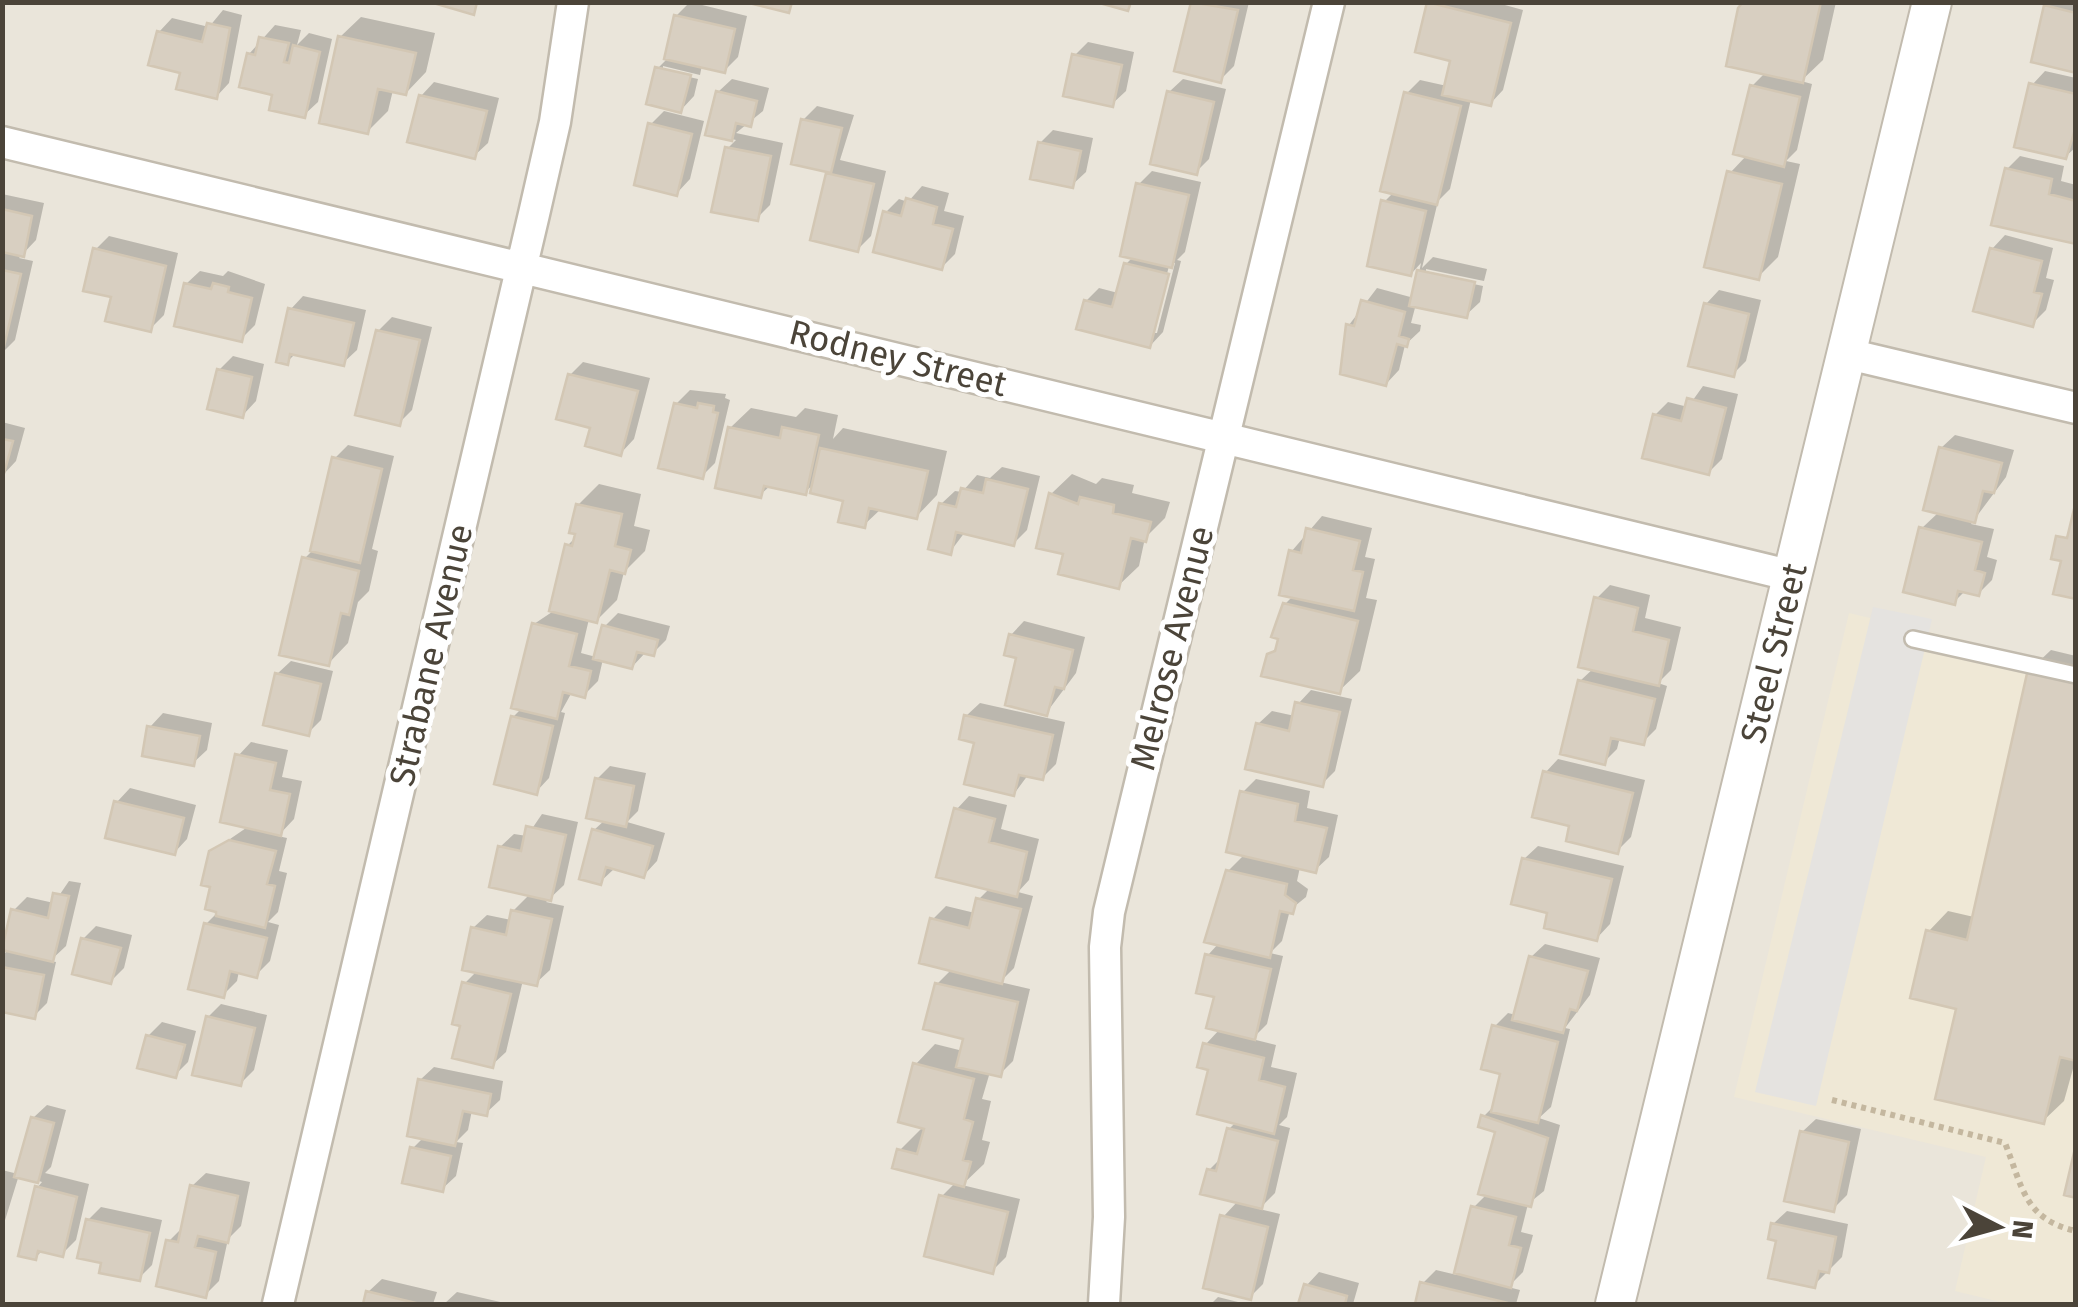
<svg xmlns="http://www.w3.org/2000/svg" width="2078" height="1307" font-family="'Fira Sans',sans-serif">
  <style>
    .residential { fill: #eae5da }
    .education { fill: #efe8d6 }
    .parking { fill: #e5e3e0 }
    .shadow { fill: #0003; fill-rule: evenodd }
    .building { fill: #d8cfc1; stroke: #d3c7b4; stroke-width: 2.5 }
    .lines { fill: none; stroke-linecap: round; stroke-linejoin: round }
    .service-casing { stroke: #c2bbae; stroke-width: 20 }
    .minor-casing { stroke: #c2bbae; stroke-width: 35 }
    .tertiary-casing { stroke: #c2bbae; stroke-width: 42 }
    .path { stroke: #c4b79f; stroke-width: 6; stroke-dasharray: 5 5; stroke-linecap: butt }
    .service { stroke: #fff; stroke-width: 15 }
    .minor { stroke: #fff; stroke-width: 30 }
    .tertiary { stroke: #fff; stroke-width: 38 }
    .labels { text-anchor: middle; dominant-baseline: central; stroke-width: 10; stroke-linejoin: round; paint-order: stroke }
    .street-label { font-size: 35px; fill: #4b4439; stroke: #fff }
  </style>
  <rect width="100%" height="100%" fill="#f6f3ec"/>
  <!-- residential -->
  <path class="residential" d="M 3,3 L 2075,3 L 2075,1304 L 3,1304 Z"/>
  <!-- education -->
  <path class="education" d="M 1849,613 L 2075,666 L 2075,1304 L 2009,1304 L 1955,1291 L 1986,1157 L 1734,1097 Z"/>
  <!-- parking -->
  <path class="parking" d="M 1873,607 L 1932,619 L 1816,1106 L 1755,1092 Z"/>
  <!-- shadow -->
  <path class="shadow" d="M 690,2 L 747,16 L 738,57 L 724,71 L 702,65 L 700,75 L 663,66 L 663,71 L 698,79 L 694,96 L 681,110 L 658,68 L 667,59 L 676,16 Z
    M 1193,2 L 1249,2 L 1234,66 L 1220,80 Z
    M 1494,2 L 1523,10 L 1503,90 L 1490,104 L 1471,99 L 1450,189 L 1438,201 L 1422,268 L 1433,257 L 1487,269 L 1484,281 L 1426,269 L 1426,274 L 1483,286 L 1480,302 L 1466,315 L 1416,304 L 1411,323 L 1421,325 L 1420,331 L 1405,345 L 1399,370 L 1386,384 L 1349,325 L 1377,288 L 1414,298 L 1421,263 L 1411,274 L 1384,202 L 1394,192 L 1406,94 L 1420,80 L 1447,86 L 1453,59 L 1430,3 Z
    M 1745,2 L 1836,2 L 1823,60 L 1801,81 L 1812,84 L 1797,150 L 1786,161 L 1800,164 L 1778,257 L 1758,277 L 1730,173 L 1747,155 L 1752,86 L 1766,72 Z
    M 2051,2 L 2076,2 L 2076,70 L 2047,7 Z
    M 223,10 L 242,15 L 229,83 L 216,97 L 183,71 L 159,32 L 172,18 L 209,27 Z
    M 361,17 L 435,33 L 426,72 L 406,93 L 393,90 L 388,111 L 368,131 L 340,37 Z
    M 275,25 L 301,30 L 297,45 L 309,33 L 332,39 L 318,102 L 304,115 L 275,93 L 249,54 Z
    M 1088,42 L 1134,52 L 1126,91 L 1112,104 L 1074,56 Z
    M 2045,71 L 2076,78 L 2076,147 L 2065,157 L 2032,85 Z
    M 732,79 L 769,88 L 763,111 L 736,133 L 783,143 L 770,205 L 757,218 L 728,148 L 736,140 L 708,133 L 718,92 Z
    M 1183,79 L 1226,89 L 1209,159 L 1196,172 L 1169,92 Z
    M 434,82 L 499,98 L 488,143 L 474,156 L 421,96 Z
    M 817,106 L 854,115 L 840,160 L 886,171 L 871,236 L 858,249 L 829,174 L 832,170 L 794,162 L 803,120 Z
    M 664,111 L 704,121 L 690,179 L 677,193 L 650,125 Z
    M 1053,130 L 1093,138 L 1086,172 L 1072,185 L 1040,143 Z
    M 2020,156 L 2064,166 L 2061,181 L 2076,185 L 2076,242 L 2007,169 Z
    M 1152,171 L 1201,182 L 1185,252 L 1177,260 L 1181,261 L 1163,332 L 1150,346 L 1086,301 L 1099,288 L 1118,293 L 1126,264 L 1133,257 L 1138,185 ZM 1170,262 L 1175,263 L 1157,333 L 1152,333 Z
    M 922,186 L 949,193 L 944,211 L 964,216 L 955,254 L 942,267 L 885,213 L 899,199 L 908,202 Z
    M 2,194 L 44,203 L 36,240 L 19,258 L 33,261 L 15,340 L 2,353 Z
    M 2005,235 L 2053,248 L 2046,278 L 2054,280 L 2046,310 L 2032,324 L 1992,249 Z
    M 109,236 L 178,253 L 164,315 L 150,329 L 114,295 L 95,250 Z
    M 200,271 L 223,276 L 228,271 L 265,284 L 255,325 L 241,339 L 186,284 Z
    M 1719,290 L 1761,300 L 1746,361 L 1733,374 L 1706,304 Z
    M 303,296 L 366,310 L 357,350 L 343,363 L 296,353 L 287,362 L 290,310 Z
    M 392,317 L 432,327 L 412,410 L 399,423 L 378,331 Z
    M 233,356 L 264,364 L 256,401 L 243,415 L 219,370 Z
    M 583,362 L 650,378 L 634,439 L 621,453 L 593,426 L 570,375 Z
    M 1703,386 L 1738,394 L 1722,459 L 1709,472 L 1655,415 L 1668,402 L 1688,407 Z
    M 690,390 L 726,394 L 725,398 L 730,400 L 715,463 L 702,476 L 676,404 Z
    M 751,408 L 796,417 L 805,408 L 838,415 L 833,439 L 843,428 L 947,451 L 937,495 L 917,516 L 882,508 L 864,525 L 846,499 L 815,483 L 805,492 L 771,485 L 760,495 L 730,428 Z
    M 2,422 L 25,428 L 16,461 L 3,475 Z
    M 1955,435 L 2014,450 L 2006,477 L 1971,524 L 1994,529 L 1987,557 L 1997,560 L 1992,580 L 1979,593 L 1966,590 L 1954,602 L 1922,528 L 1939,512 L 1941,448 Z
    M 348,445 L 394,456 L 372,549 L 378,551 L 369,591 L 358,602 L 348,643 L 328,664 L 304,559 L 313,550 L 334,459 Z
    M 1002,467 L 1040,476 L 1027,530 L 1014,543 L 965,532 L 950,552 L 941,504 L 955,491 L 962,492 L 977,475 L 990,478 Z
    M 1072,474 L 1096,484 L 1102,478 L 1134,485 L 1132,493 L 1170,502 L 1165,518 L 1145,538 L 1139,566 L 1118,586 L 1066,552 L 1051,494 Z
    M 599,484 L 641,494 L 634,526 L 650,530 L 645,551 L 624,572 L 617,600 L 597,620 L 589,619 L 581,653 L 596,657 L 604,627 L 618,613 L 670,626 L 666,640 L 653,653 L 645,653 L 632,667 L 603,659 L 598,681 L 584,695 L 572,692 L 561,712 L 565,713 L 549,778 L 536,792 L 513,717 L 522,708 L 534,624 L 552,612 L 567,546 L 577,536 L 578,505 Z
    M 1322,516 L 1372,528 L 1365,557 L 1375,559 L 1366,598 L 1377,600 L 1360,671 L 1339,691 L 1269,655 L 1279,645 L 1285,604 L 1294,595 L 1291,552 Z
    M 1610,585 L 1650,595 L 1645,618 L 1681,627 L 1671,670 L 1658,683 L 1667,686 L 1656,729 L 1643,742 L 1620,737 L 1617,749 L 1604,762 L 1580,681 L 1594,668 L 1597,598 Z
    M 1024,621 L 1085,637 L 1076,673 L 1044,716 L 1011,635 Z
    M 2051,650 L 2076,656 L 2076,1058 L 2064,1101 L 2043,1121 L 1959,1007 L 1928,932 L 1948,911 L 1974,917 L 2030,670 Z
    M 291,661 L 333,671 L 321,720 L 308,733 L 277,674 Z
    M 1311,690 L 1352,699 L 1335,771 L 1322,784 L 1258,724 L 1272,711 L 1295,716 L 1298,704 Z
    M 980,703 L 1065,722 L 1056,764 L 1042,778 L 1028,775 L 1014,794 L 977,741 L 966,716 Z
    M 163,713 L 212,723 L 207,750 L 193,763 L 150,727 Z
    M 251,742 L 288,750 L 282,777 L 302,781 L 294,819 L 278,836 L 287,838 L 279,871 L 287,873 L 278,912 L 268,922 L 279,925 L 270,961 L 256,975 L 239,971 L 237,981 L 223,995 L 206,924 L 220,910 L 211,852 L 249,826 L 238,756 Z
    M 1558,759 L 1645,780 L 1631,837 L 1617,851 L 1545,773 Z
    M 610,766 L 646,773 L 638,811 L 627,822 L 665,833 L 657,861 L 644,875 L 614,869 L 600,882 L 594,830 L 605,820 L 597,779 Z
    M 1256,779 L 1310,791 L 1307,808 L 1338,815 L 1329,857 L 1315,870 L 1300,867 L 1297,881 L 1308,889 L 1306,897 L 1290,910 L 1282,941 L 1270,953 L 1283,956 L 1267,1024 L 1252,1039 L 1276,1045 L 1271,1067 L 1297,1073 L 1287,1117 L 1279,1125 L 1290,1128 L 1275,1193 L 1259,1209 L 1280,1214 L 1263,1284 L 1250,1297 L 1223,1217 L 1238,1201 L 1209,1170 L 1222,1157 L 1229,1129 L 1236,1122 L 1211,1068 L 1206,1044 L 1220,1029 L 1208,955 L 1219,943 L 1228,871 L 1245,854 L 1243,792 Z
    M 130,788 L 196,805 L 187,839 L 174,853 L 117,802 Z
    M 969,796 L 1007,805 L 1001,829 L 1039,839 L 1029,880 L 1018,892 L 1033,896 L 1014,968 L 1000,982 L 1030,989 L 1013,1061 L 1000,1074 L 990,1072 L 982,1099 L 991,1101 L 982,1140 L 990,1142 L 984,1164 L 962,1185 L 1020,1199 L 1006,1257 L 992,1271 L 941,1197 L 956,1182 L 900,1150 L 924,1126 L 915,1065 L 935,1044 L 963,1051 L 966,1037 L 937,984 L 952,969 L 933,919 L 946,906 L 975,913 L 979,899 L 990,888 L 956,810 Z
    M 542,814 L 578,822 L 564,885 L 546,902 L 564,906 L 550,970 L 536,983 L 523,980 L 506,1052 L 492,1065 L 463,1024 L 464,984 L 477,971 L 473,928 L 487,915 L 511,920 L 513,911 L 530,894 L 500,847 L 514,834 L 527,836 Z
    M 1538,846 L 1624,866 L 1610,924 L 1597,938 L 1550,911 L 1524,859 Z
    M 69,881 L 81,883 L 66,946 L 50,961 L 56,962 L 47,1003 L 34,1016 L 2,1009 L 2,956 L 9,949 L 14,910 L 27,897 L 54,903 Z
    M 96,926 L 132,935 L 124,968 L 111,981 L 83,939 Z
    M 1545,944 L 1600,958 L 1590,995 L 1565,1028 L 1570,1029 L 1551,1107 L 1539,1118 L 1560,1125 L 1544,1191 L 1528,1204 L 1521,1232 L 1533,1235 L 1523,1272 L 1508,1287 L 1520,1290 L 1516,1304 L 1418,1304 L 1422,1284 L 1436,1270 L 1457,1275 L 1474,1207 L 1487,1194 L 1498,1130 L 1483,1117 L 1496,1104 L 1503,1073 L 1494,1027 L 1508,1013 L 1516,1015 L 1531,957 Z
    M 221,1004 L 267,1015 L 254,1070 L 241,1083 L 208,1017 Z
    M 162,1022 L 196,1031 L 188,1062 L 175,1075 L 148,1036 Z
    M 434,1067 L 503,1081 L 500,1100 L 486,1113 L 472,1110 L 468,1130 L 456,1142 L 463,1143 L 456,1176 L 442,1189 L 412,1149 L 424,1137 L 420,1080 Z
    M 47,1105 L 66,1110 L 51,1167 L 45,1173 L 89,1184 L 76,1240 L 62,1254 L 44,1249 L 36,1257 L 37,1188 L 42,1182 L 19,1175 L 2,1230 L 2,1170 L 18,1174 L 33,1118 Z
    M 1816,1119 L 1861,1129 L 1847,1195 L 1833,1209 L 1802,1132 Z
    M 206,1173 L 250,1182 L 241,1226 L 228,1239 L 219,1281 L 205,1295 L 169,1241 L 182,1228 L 192,1186 Z
    M 101,1207 L 162,1220 L 152,1265 L 139,1278 L 104,1261 L 88,1220 Z
    M 1787,1211 L 1848,1224 L 1842,1257 L 1814,1285 L 1778,1239 L 1773,1224 Z
    M 1319,1272 L 1359,1283 L 1353,1304 L 1301,1304 L 1306,1286 Z
    M 382,1279 L 437,1292 L 433,1304 L 365,1304 L 368,1292 Z
    M 457,1292 L 509,1304 L 444,1304 Z
    M 1218,1297 L 1246,1304 L 1211,1304 Z"/>
  <!-- building -->
  <path class="building" d="M 430,2 L 477,2 L 474,15 Z
    M 745,2 L 792,2 L 789,13 Z
    M 1096,2 L 1131,2 L 1128,11 Z
    M 1191,2 L 1238,10 L 1221,83 L 1174,71 Z
    M 1427,2 L 1511,23 L 1491,106 L 1442,95 L 1450,61 L 1415,52 Z
    M 1743,2 L 1821,2 L 1803,83 L 1726,66 L 1738,8 Z
    M 2044,5 L 2076,13 L 2076,73 L 2031,62 Z
    M 674,15 L 735,29 L 725,73 L 664,59 Z
    M 207,23 L 230,28 L 217,99 L 176,89 L 180,73 L 148,65 L 157,31 L 202,42 Z
    M 338,36 L 416,53 L 406,95 L 378,89 L 368,134 L 319,123 Z
    M 259,37 L 289,43 L 284,62 L 289,63 L 293,45 L 320,52 L 305,118 L 269,110 L 272,95 L 239,87 L 247,53 L 255,55 Z
    M 1072,54 L 1122,65 L 1113,107 L 1063,96 Z
    M 655,67 L 691,75 L 681,113 L 646,104 Z
    M 2029,83 L 2076,94 L 2076,126 L 2066,159 L 2014,147 Z
    M 1750,85 L 1800,97 L 1784,167 L 1733,154 Z
    M 716,91 L 757,101 L 751,127 L 736,123 L 732,141 L 705,135 Z
    M 1167,91 L 1214,102 L 1197,175 L 1150,164 Z
    M 1404,92 L 1461,106 L 1437,205 L 1380,191 Z
    M 419,95 L 487,111 L 475,159 L 407,142 Z
    M 801,119 L 842,128 L 831,173 L 791,164 Z
    M 648,123 L 692,134 L 677,196 L 634,185 Z
    M 1038,142 L 1081,151 L 1073,188 L 1030,179 Z
    M 725,147 L 771,156 L 758,221 L 711,212 Z
    M 2005,168 L 2052,179 L 2049,194 L 2076,201 L 2076,244 L 1991,225 Z
    M 1727,171 L 1782,184 L 1759,280 L 1704,267 Z
    M 826,173 L 874,184 L 858,252 L 810,240 Z
    M 1136,183 L 1189,195 L 1172,268 L 1120,256 Z
    M 906,198 L 937,207 L 933,224 L 953,229 L 942,270 L 873,252 L 883,211 L 901,216 Z
    M 1381,200 L 1426,211 L 1411,276 L 1367,266 Z
    M 2,209 L 32,216 L 24,257 L 2,252 Z
    M 93,248 L 166,266 L 151,332 L 105,321 L 111,297 L 83,291 Z
    M 1990,248 L 2042,261 L 2034,292 L 2042,294 L 2033,327 L 1973,311 Z
    M 1124,263 L 1169,274 L 1150,348 L 1076,329 L 1084,300 L 1112,307 Z
    M 2,270 L 21,274 L 2,355 Z
    M 1417,270 L 1475,282 L 1467,318 L 1409,306 Z
    M 184,283 L 211,289 L 213,283 L 229,287 L 228,292 L 252,298 L 242,342 L 174,326 Z
    M 1361,300 L 1405,312 L 1399,336 L 1409,339 L 1407,347 L 1397,344 L 1386,386 L 1340,374 L 1346,324 L 1354,326 Z
    M 1704,303 L 1749,314 L 1734,377 L 1688,366 Z
    M 288,308 L 354,323 L 344,366 L 290,354 L 288,365 L 276,362 Z
    M 376,330 L 420,340 L 400,426 L 355,415 Z
    M 217,369 L 252,377 L 243,418 L 207,409 Z
    M 568,374 L 638,391 L 621,456 L 585,446 L 590,428 L 556,419 Z
    M 1687,398 L 1726,408 L 1709,475 L 1642,458 L 1653,414 L 1681,421 Z
    M 674,403 L 697,408 L 698,403 L 714,406 L 713,412 L 718,413 L 703,479 L 658,468 Z
    M 728,427 L 780,438 L 782,427 L 819,435 L 806,495 L 764,486 L 761,498 L 715,488 Z
    M 2,439 L 13,441 L 3,477 L 2,477 Z
    M 1939,447 L 2002,463 L 1994,493 L 1983,491 L 1975,523 L 1923,510 Z
    M 820,448 L 928,471 L 917,519 L 869,508 L 865,528 L 838,522 L 843,501 L 810,493 Z
    M 332,457 L 382,469 L 360,563 L 310,551 Z
    M 986,479 L 1028,489 L 1014,546 L 956,532 L 951,555 L 928,549 L 939,503 L 956,507 L 961,488 L 983,493 Z
    M 1049,493 L 1078,504 L 1080,497 L 1114,505 L 1113,513 L 1151,522 L 1146,542 L 1131,538 L 1119,589 L 1058,574 L 1063,554 L 1036,548 Z
    M 576,504 L 622,514 L 615,546 L 631,550 L 625,574 L 610,570 L 597,623 L 549,611 L 565,544 L 572,546 L 575,534 L 569,533 Z
    M 2074,509 L 2076,510 L 2076,599 L 2053,594 L 2061,561 L 2051,559 L 2056,536 L 2067,538 Z
    M 1919,527 L 1982,542 L 1975,570 L 1985,573 L 1979,596 L 1958,591 L 1955,605 L 1903,592 Z
    M 1306,528 L 1360,541 L 1353,570 L 1363,572 L 1354,611 L 1279,595 L 1289,550 L 1301,553 Z
    M 302,557 L 359,571 L 349,615 L 341,613 L 329,666 L 279,655 Z
    M 1594,597 L 1638,608 L 1633,631 L 1669,640 L 1659,686 L 1578,667 Z
    M 1283,603 L 1358,621 L 1340,694 L 1261,676 L 1267,654 L 1275,651 L 1278,639 L 1271,637 Z
    M 532,623 L 577,634 L 569,666 L 591,671 L 585,698 L 563,692 L 557,719 L 511,708 Z
    M 602,625 L 658,640 L 654,656 L 637,652 L 632,669 L 593,659 Z
    M 1009,634 L 1073,650 L 1064,689 L 1055,687 L 1047,716 L 1005,705 L 1016,658 L 1004,655 Z
    M 2028,669 L 2076,680 L 2076,1061 L 2060,1057 L 2044,1124 L 1935,1099 L 1956,1009 L 1910,998 L 1926,930 L 1967,940 Z
    M 275,673 L 321,684 L 309,736 L 263,725 Z
    M 1578,680 L 1655,699 L 1644,745 L 1611,738 L 1605,765 L 1560,754 Z
    M 1295,702 L 1340,712 L 1323,787 L 1245,769 L 1256,723 L 1289,731 Z
    M 964,715 L 1053,735 L 1043,780 L 1019,775 L 1014,796 L 964,784 L 974,743 L 959,739 Z
    M 511,716 L 553,726 L 537,795 L 494,784 Z
    M 147,726 L 200,736 L 194,766 L 142,756 Z
    M 235,754 L 276,763 L 270,790 L 290,794 L 281,836 L 220,822 Z
    M 1543,771 L 1633,793 L 1618,854 L 1566,841 L 1569,826 L 1532,817 Z
    M 595,778 L 634,786 L 626,827 L 586,818 Z
    M 1240,791 L 1298,804 L 1295,821 L 1327,828 L 1316,873 L 1226,852 Z
    M 114,801 L 184,818 L 175,855 L 105,838 Z
    M 954,808 L 995,819 L 989,842 L 1027,852 L 1017,897 L 936,877 Z
    M 526,826 L 566,835 L 551,901 L 489,887 L 498,846 L 521,851 Z
    M 592,829 L 653,846 L 644,878 L 606,867 L 601,885 L 579,879 Z
    M 229,840 L 276,851 L 267,884 L 275,886 L 265,928 L 216,916 L 216,912 L 205,909 L 210,887 L 201,885 L 209,851 Z
    M 1522,858 L 1612,879 L 1597,941 L 1544,928 L 1547,913 L 1511,904 Z
    M 1226,870 L 1287,884 L 1285,895 L 1296,903 L 1293,914 L 1280,911 L 1270,958 L 1204,942 Z
    M 53,893 L 69,896 L 53,962 L 2,950 L 11,909 L 48,918 Z
    M 976,898 L 1021,909 L 1002,984 L 919,963 L 930,918 L 969,928 Z
    M 511,910 L 552,919 L 537,986 L 462,970 L 471,927 L 506,935 Z
    M 204,923 L 267,938 L 257,978 L 230,971 L 224,998 L 188,989 Z
    M 81,938 L 121,948 L 111,984 L 72,974 Z
    M 1205,954 L 1271,969 L 1255,1040 L 1206,1028 L 1214,997 L 1196,993 Z
    M 1529,956 L 1588,971 L 1577,1011 L 1570,1009 L 1563,1033 L 1512,1020 Z
    M 2,967 L 44,975 L 35,1019 L 2,1012 Z
    M 462,982 L 511,994 L 493,1068 L 452,1058 L 460,1026 L 452,1024 Z
    M 935,983 L 1018,1002 L 1001,1077 L 956,1067 L 963,1039 L 923,1029 Z
    M 206,1016 L 255,1028 L 241,1086 L 192,1075 Z
    M 1492,1025 L 1558,1042 L 1538,1123 L 1491,1112 L 1500,1074 L 1481,1069 Z
    M 146,1035 L 185,1045 L 176,1078 L 137,1068 Z
    M 1203,1043 L 1264,1058 L 1259,1080 L 1285,1087 L 1274,1134 L 1197,1114 L 1208,1070 L 1197,1067 Z
    M 913,1063 L 974,1079 L 964,1119 L 973,1122 L 963,1160 L 971,1162 L 964,1187 L 892,1168 L 897,1149 L 917,1154 L 924,1129 L 898,1122 Z
    M 418,1079 L 491,1094 L 487,1116 L 463,1111 L 455,1146 L 407,1136 Z
    M 1481,1115 L 1548,1138 L 1531,1207 L 1478,1194 L 1495,1132 L 1478,1127 Z
    M 31,1117 L 54,1123 L 38,1183 L 14,1177 Z
    M 1227,1128 L 1278,1141 L 1262,1209 L 1200,1194 L 1207,1169 L 1216,1171 Z
    M 1800,1131 L 1849,1142 L 1834,1212 L 1784,1201 Z
    M 2076,1144 L 2076,1198 L 2064,1195 Z
    M 410,1147 L 451,1156 L 443,1192 L 402,1183 Z
    M 190,1185 L 238,1196 L 228,1243 L 198,1236 L 195,1247 L 216,1252 L 206,1298 L 156,1286 L 166,1240 L 178,1242 Z
    M 35,1186 L 77,1197 L 63,1257 L 38,1251 L 36,1260 L 18,1256 Z
    M 939,1195 L 1008,1212 L 993,1274 L 924,1256 Z
    M 1471,1206 L 1516,1217 L 1509,1245 L 1521,1248 L 1511,1288 L 1454,1273 Z
    M 1220,1215 L 1268,1227 L 1251,1300 L 1203,1288 Z
    M 86,1219 L 150,1233 L 140,1281 L 99,1273 L 101,1263 L 77,1258 Z
    M 1771,1223 L 1836,1237 L 1829,1273 L 1819,1271 L 1815,1288 L 1768,1278 L 1776,1241 L 1768,1239 Z
    M 1420,1282 L 1508,1303 L 1415,1304 Z
    M 1304,1284 L 1347,1296 L 1345,1304 L 1298,1304 Z
    M 366,1291 L 420,1304 L 363,1304 Z"/>
  <g class="lines">
    <defs>
      <path id="service" d="M 1913,639 L 2076,675"/>
      <path id="minor" d="M 2,142 L 1793,576
        M 1848,354 L 2076,408
        M 278,1304 L 534,214 L 555,122 L 573,2
        M 1104,1304 L 1109,1217 L 1105,947 L 1109,912 L 1329,2"/>
      <g id="tertiary">
        <path id="s1" d="M 1615,1304 L 1932,2"/>
      </g>
    </defs>
    <!-- service casing -->
    <use href="#service" class="service-casing"/>
    <!-- minor casing -->
    <use href="#minor" class="minor-casing"/>
    <!-- tertiary casing -->
    <use href="#tertiary" class="tertiary-casing"/>
    <!-- path -->
    <path class="path" d="M 1832,1100 L 2005,1143 C 2023,1188 2024,1219 2076,1231"/>
    <!-- service -->
    <use href="#service" class="service"/>
    <!-- minor -->
    <use href="#minor" class="minor"/>
    <!-- tertiary -->
    <use href="#tertiary" class="tertiary"/>
  </g>
  <g class="labels">
    <!-- street labels -->
    <g class="street-label">
      <text transform="translate(898 358) rotate(14)">Rodney Street</text>
      <text transform="translate(1172 648) rotate(-76)">Melrose Avenue</text>
      <text stroke="none"><textPath href="#s1" startOffset="670">Steel Street</textPath></text>
      <text transform="translate(431 655) rotate(-77)">Strabane Avenue</text>
    </g>
  </g>
  <!-- border -->
  <rect width="2078" height="1307" fill="none" stroke="#4b4439" stroke-width="10"/>
  <!-- north arrow -->
  <g transform="translate(1998 1227) rotate(96)" stroke="#ffffff" stroke-width="8" paint-order="stroke">
  <path d="M0-8L18 38L0 25L-18 38Z" fill="#4b4439"/>
  <text y="-15" font-size="28" font-weight="bold" text-anchor="middle" fill="#4b4439">N</text>
  </g>
</svg>
